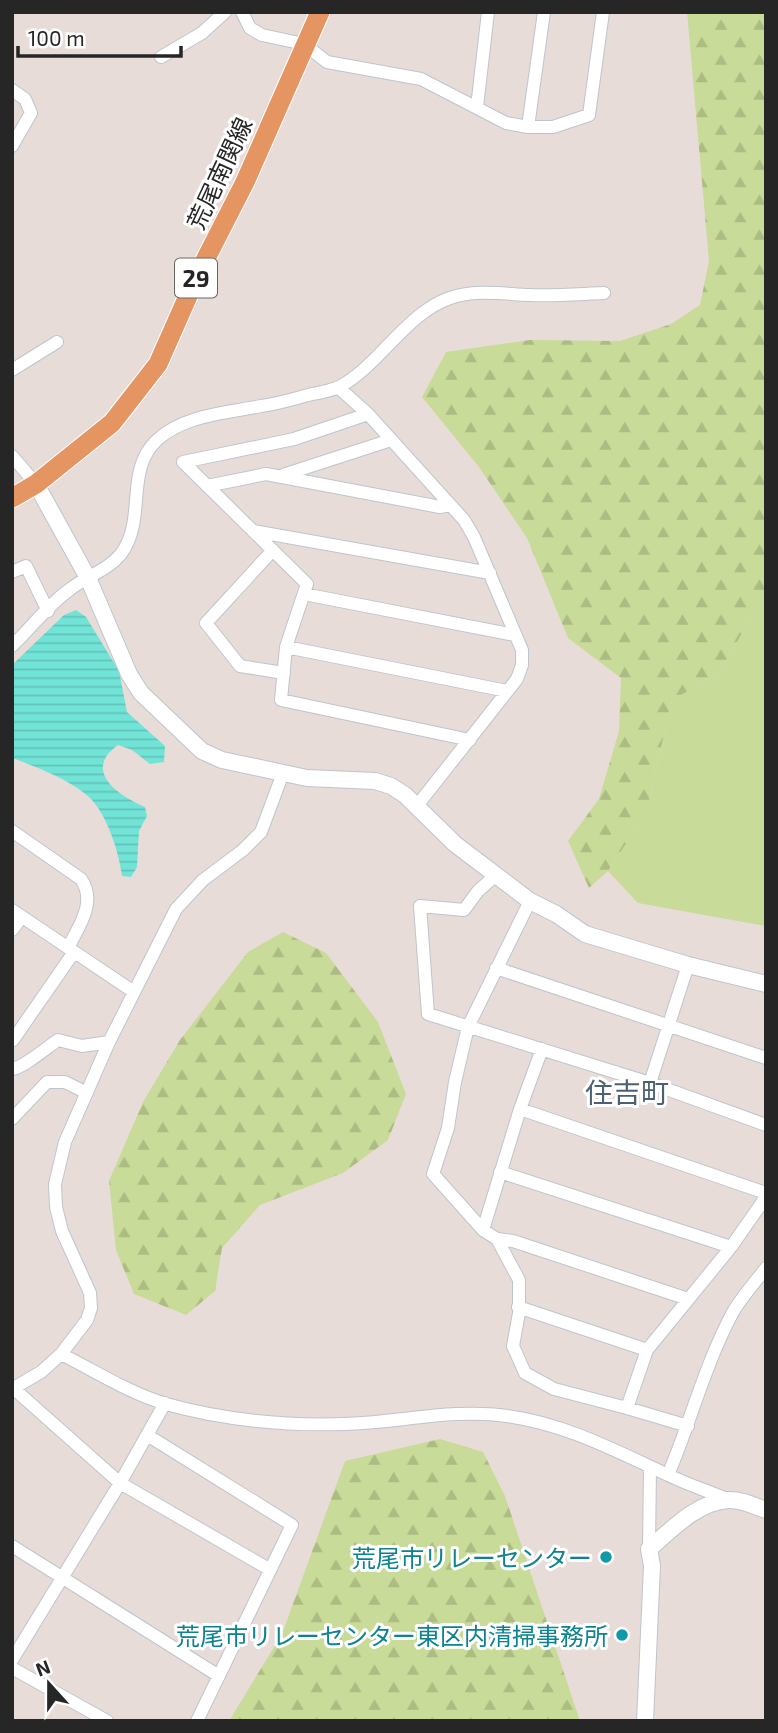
<svg xmlns="http://www.w3.org/2000/svg" width="778" height="1733" font-family="'Exo 2','Noto Sans JP',sans-serif">
  <style>
    .grass { fill: #c8db98 }
    .forest { fill: url(#forest-firs) }
    .water { fill: url(#water-rules) }
    .lines { fill: none; stroke-linecap: round; stroke-linejoin: round }
    .minor-casing { stroke: #bdc5cc; stroke-width: 14 }
    .tertiary-casing { stroke: #bdc5cc; stroke-width: 18 }
    .primary-casing { stroke: #fff; stroke-width: 21 }
    .minor { stroke: #fff; stroke-width: 12 }
    .tertiary { stroke: #fff; stroke-width: 16 }
    .primary { stroke: #e49561; stroke-width: 19 }
    .culture-dot { fill: #0f9aa8; stroke: #fff; stroke-width: 2.5 }
    .labels { text-anchor: middle; dominant-baseline: central; stroke-width: 6; stroke-linejoin: round; paint-order: stroke }
    .shield { fill: #fff; stroke: #676767; stroke-width: 2 }
    .shield-label { font-size: 23px; font-weight: bold; fill: #262626 }
    .street-label { font-size: 24px; fill: #262626; stroke: #fff }
    .culture-label { font-size: 24px; fill: #0d838f; stroke: #fff; text-anchor: end }
    .quarter-label { font-size: 28px; fill: #4b6173; stroke: #fff }
  </style>
  <defs>
    <pattern id="forest-firs" width="22" height="20" patternUnits="userSpaceOnUse" patternTransform="scale(1.75)"><rect width="22" height="20" fill="#c8db98"/><path d="M5 1l3.5 6h-7zM16 11l3.5 6h-7z" fill="#acbc83"/></pattern>
    <pattern id="water-rules" width="6" height="5" patternUnits="userSpaceOnUse" patternTransform="scale(1.75)"><rect width="6" height="5" fill="#72e4d7"/><path d="M0 2.5h6" fill="none" stroke="#63c3b8"/></pattern>
  </defs>
  <rect width="100%" height="100%" fill="#e8dcd9"/>
  <!-- grass -->
  <path class="grass" d="M 766,589 L 766,926 L 638,903 L 608,871 L 646,813 L 672,700 L 720,673 Z"/>
  <!-- forest -->
  <path class="forest" d="M 687,12 L 766,12 L 766,589 L 720,673 L 672,700 L 646,813 L 608,871 L 589,888 L 568,841 L 599,799 L 619,731 L 621,678 L 568,638 L 527,538 L 479,467 L 422,397 L 446,352 L 530,340 L 620,341 L 671,324 L 700,305 L 709,261 Z
    M 283,932 L 326,953 L 378,1022 L 406,1094 L 388,1140 L 343,1173 L 260,1205 L 222,1248 L 215,1291 L 186,1315 L 134,1294 L 116,1250 L 109,1181 L 143,1102 L 180,1040 L 248,952 Z
    M 440,1439 L 483,1452 L 505,1496 L 580,1721 L 229,1721 L 282,1634 L 345,1461 Z"/>
  <!-- water -->
  <path class="water" d="M 76,610 L 86,617 L 119,671 L 127,712 L 165,746 L 164,762 L 150,764 L 132,750 L 118,745 C 114,748 108,753 106,757 C 92,781 129,800 145,807 L 147,816 L 139,831 L 137,867 L 131,877 L 122,876 C 119,852 107,814 89,797 C 72,781 35,766 12,758 L 12,665 L 64,615 Z"/>
  <g class="lines">
    <defs>
      <path id="minor" d="M 242,12 L 250,28 L 262,35 L 304,44 L 327,62 L 421,79 L 506,123 L 528,127 L 553,127 L 589,115 L 603,12
        M 161,57 L 202,33 L 225,12
        M 12,90 L 25,99 L 31,113 L 12,146
        M 477,107 L 488,12
        M 528,127 L 544,12
        M 12,370 L 57,342
        M 338,387 L 368,414 L 464,520 L 474,537 L 522,650 L 522,665 L 517,679 L 416,807
        M 368,414 L 294,439 L 183,462 L 307,584 L 286,647 L 281,700 L 470,740
        M 12,456 L 36,484
        M 283,475 L 391,440
        M 207,486 L 266,474 L 440,507 L 450,505
        M 253,531 L 490,573
        M 273,550 L 206,623 L 240,666 L 284,673
        M 12,572 L 26,566 L 48,611
        M 304,594 L 515,635
        M 12,646 C 31,628 48,605 69,590 C 86,576 107,571 121,554 C 147,519 124,471 157,440 C 184,415 226,413 261,406 C 277,404 293,399 308,395 C 318,393 330,391 339,387 C 380,365 406,313 450,298 C 476,289 503,294 530,295 C 555,296 579,294 604,293
        M 286,647 L 507,691
        M 12,831 L 81,879 C 97,902 79,926 68,948
        M 496,875 L 478,891 L 464,910 L 420,906 L 428,1014 L 650,1083 L 766,1125
        M 530,901 L 468,1027 L 455,1082 L 448,1128 L 433,1174 L 483,1230 L 497,1239 L 513,1241 L 688,1299
        M 12,910 L 134,992
        M 12,930 L 22,917
        M 496,968 L 766,1058
        M 13,1040 L 74,952
        M 12,1069 C 23,1068 46,1048 58,1040 L 82,1046 L 109,1042
        M 650,1083 L 688,965
        M 520,1109 L 766,1193
        M 12,1119 L 47,1082 L 65,1082 L 87,1093
        M 500,1172 L 731,1247
        M 483,1230 L 520,1109 L 542,1049
        M 497,1239 L 519,1280 L 519,1313 L 513,1346 L 525,1373 L 554,1389 L 627,1408 L 688,1426
        M 518,1307 L 647,1350
        M 61,1354 C 95,1371 129,1393 166,1404 C 224,1420 284,1426 344,1424 C 399,1423 452,1408 507,1416 C 565,1424 614,1450 666,1474 C 686,1484 708,1491 729,1500
        M 13,1388 L 120,1483 L 269,1569
        M 12,1389 L 41,1372 L 61,1354 L 87,1320 L 91,1308 L 90,1293 L 62,1231 L 56,1207 L 55,1184 L 65,1142 L 109,1042 L 176,909 L 203,880 L 243,850 L 261,832 L 283,773
        M 627,1408 L 647,1350 L 731,1247 L 766,1197
        M 147,1435 L 292,1525 L 197,1721
        M 668,1475 C 691,1421 705,1364 733,1312 C 742,1297 755,1282 766,1268
        M 12,1546 L 219,1676
        M 649,1549 L 650,1467
        M 12,1660 L 120,1483 L 165,1403
        M 12,1668 L 107,1721"/>
      <path id="tertiary" d="M 36,484 L 88,578 L 129,674 L 141,693 L 202,751 L 222,760 L 307,778 L 375,781 L 391,786 L 405,795 L 455,844 L 530,901 L 556,914 L 585,934 L 688,965 L 766,984
        M 645,1721 L 652,1566 L 649,1549 C 671,1530 697,1502 728,1500 C 741,1499 754,1506 766,1510"/>
      <path id="primary" d="M 12,498 L 36,484 L 112,423 L 158,364 L 196,278 L 245,182 L 320,12"/>
    </defs>
    <!-- minor casing -->
    <use href="#minor" class="minor-casing"/>
    <!-- tertiary casing -->
    <use href="#tertiary" class="tertiary-casing"/>
    <!-- primary casing -->
    <use href="#primary" class="primary-casing"/>
    <!-- minor -->
    <use href="#minor" class="minor"/>
    <!-- tertiary -->
    <use href="#tertiary" class="tertiary"/>
    <!-- primary -->
    <use href="#primary" class="primary"/>
  </g>
  <!-- markers -->
  <g class="culture-dot">
    <circle cx="606" cy="1557" r="7"/>
    <circle cx="622" cy="1635" r="7"/>
  </g>
  <g class="labels">
    <!-- shield labels -->
    <rect class="shield" x="175" y="258.5" width="42" height="39" rx="5"/>
    <g class="shield-label">
      <text x="196" y="278">29</text>
    </g>
    <!-- street labels -->
    <g class="street-label">
      <text transform="translate(219 173) rotate(-65)">荒尾南関線</text>
    </g>
    <!-- culture labels -->
    <g class="culture-label">
      <text x="592" y="1557">荒尾市リレーセンター</text>
      <text x="608" y="1635">荒尾市リレーセンター東区内清掃事務所</text>
    </g>
    <!-- quarter labels -->
    <g class="quarter-label">
      <text x="627" y="1092">住吉町</text>
    </g>
  </g>
  <!-- border -->
  <rect width="778" height="1733" fill="none" stroke="#262626" stroke-width="28"/>
  <!-- north arrow -->
  <g transform="translate(49 1684) rotate(339)" stroke="#ffffff" stroke-width="5" paint-order="stroke">
  <path d="M0-5L12 26L0 18L-12 26Z" fill="#262626"/>
  <text y="-10" font-size="19" font-weight="bold" text-anchor="middle" fill="#262626">N</text>
  </g>
  <!-- scale -->
  <path d="M18 46v10h163v-10" fill="none" stroke="#262626" stroke-width="3.5"/>
  <text x="28" y="46" font-size="21" fill="#262626" stroke="#ffffff" stroke-width="5" paint-order="stroke">100 m</text>
</svg>
